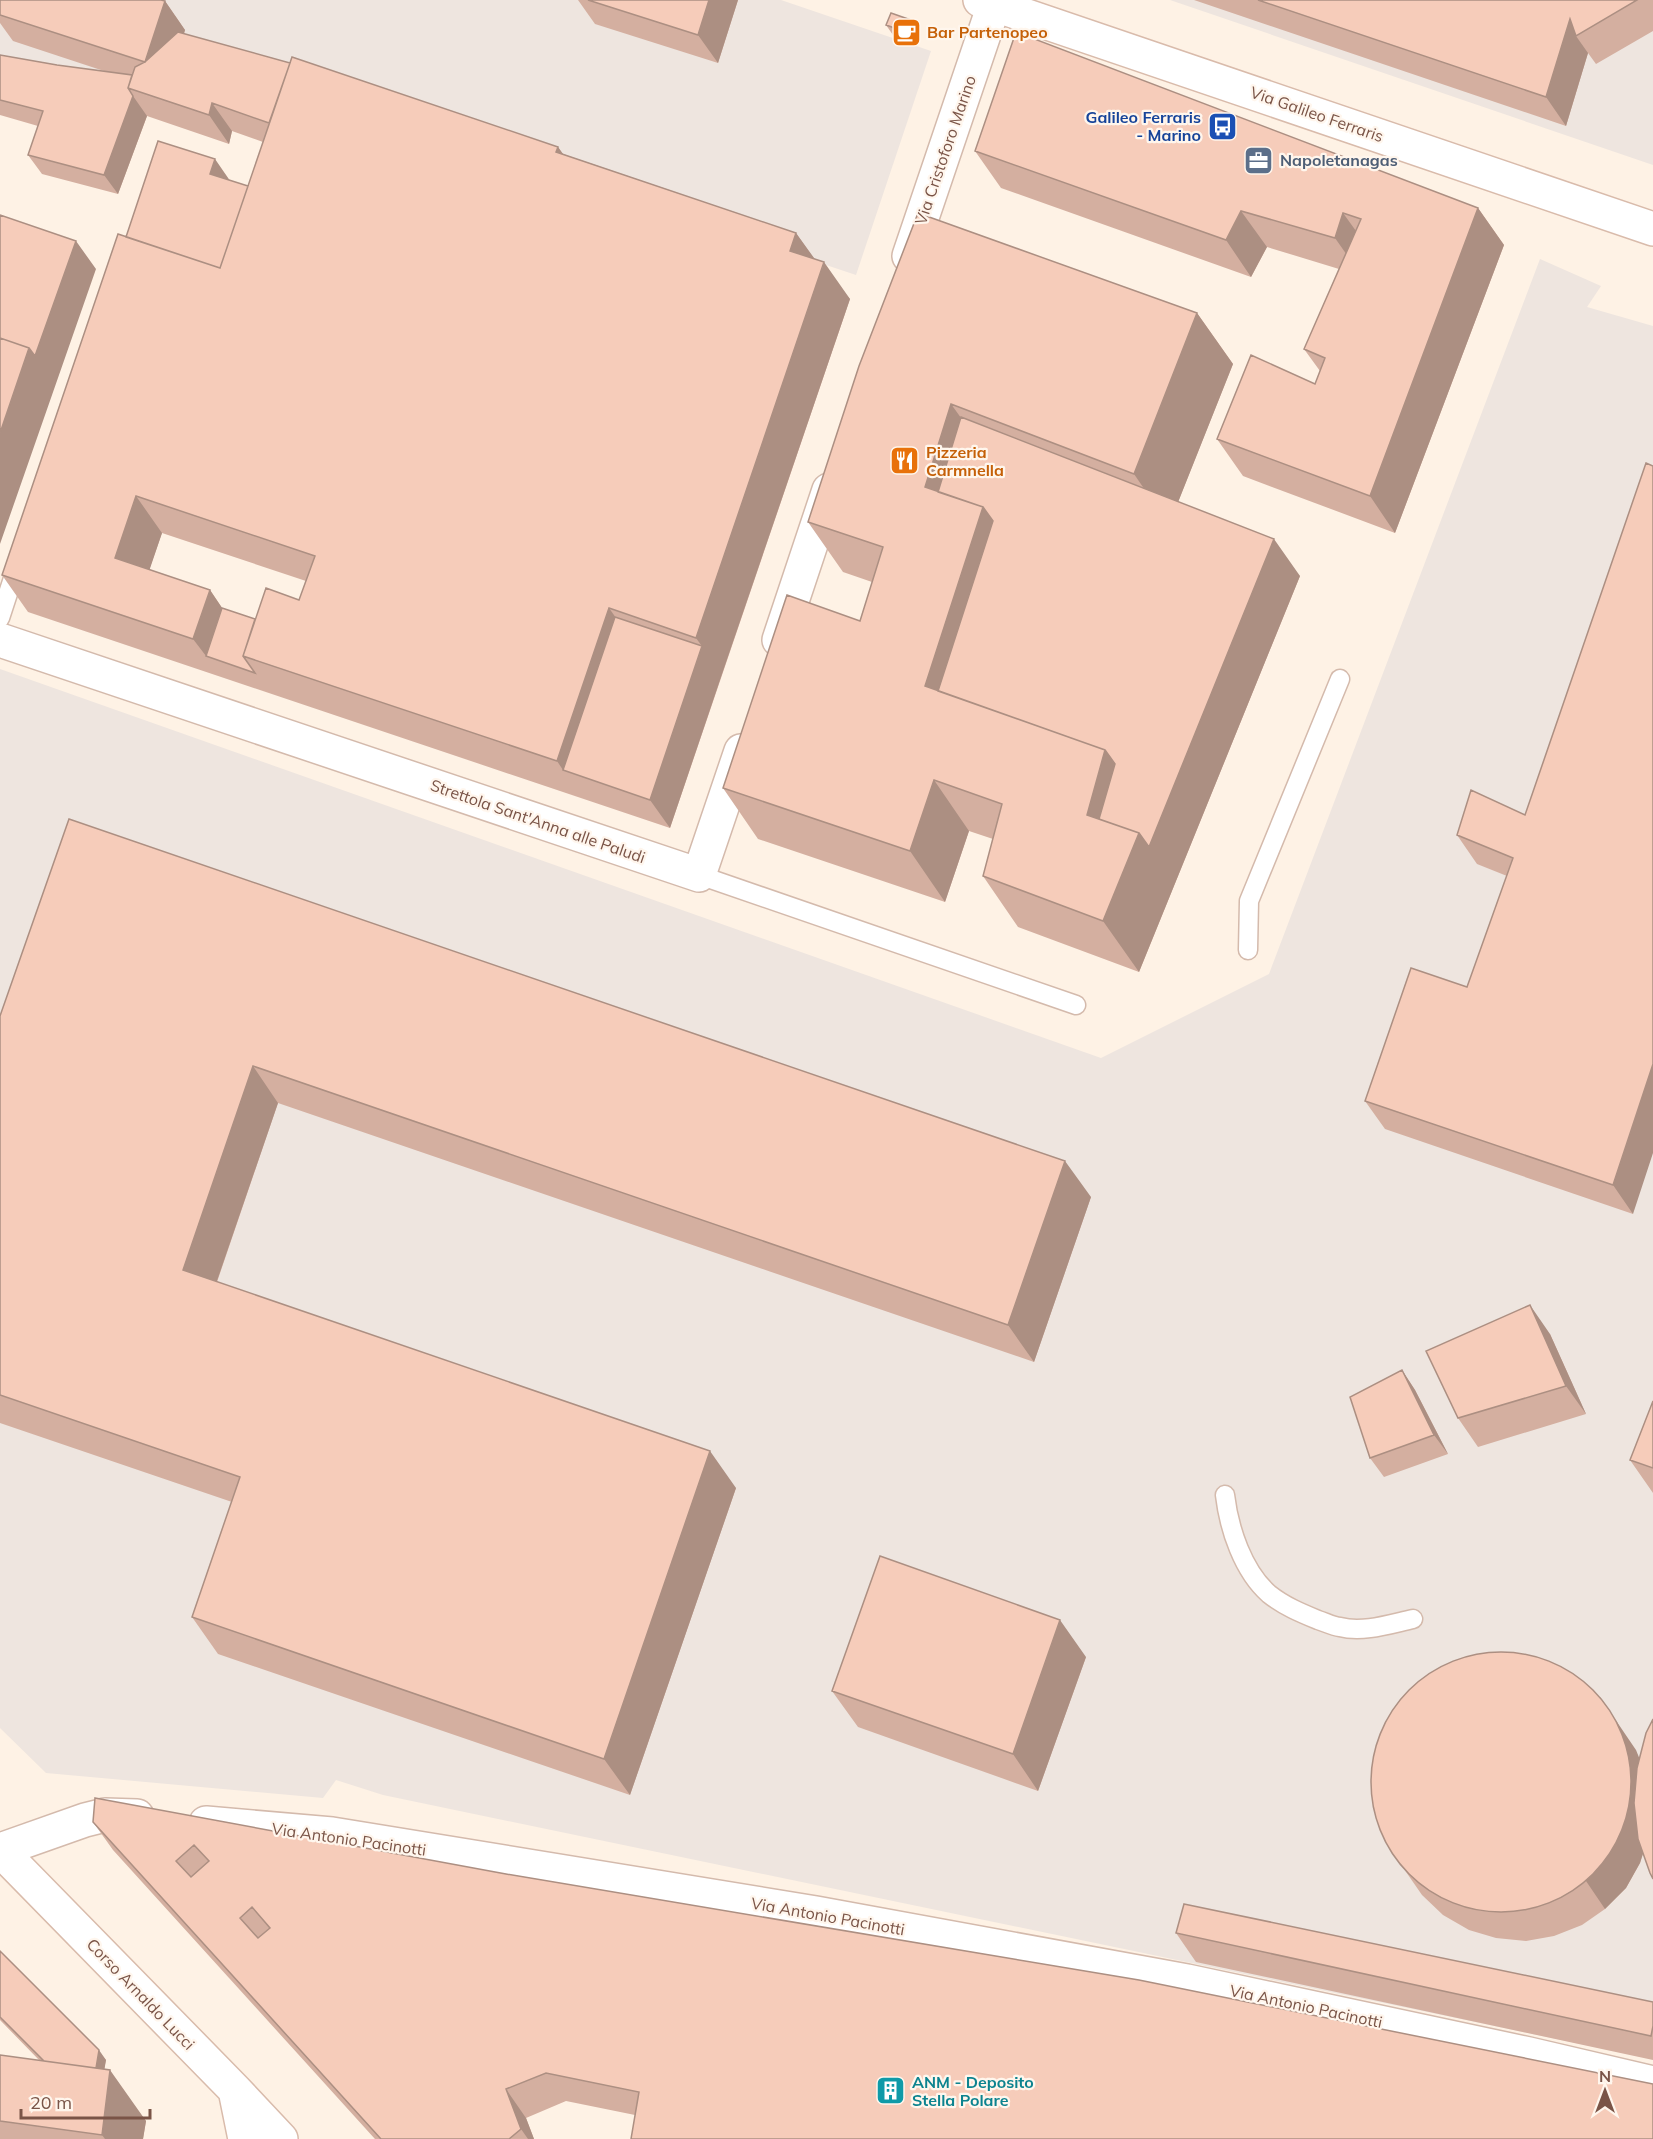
<svg xmlns="http://www.w3.org/2000/svg" width="1653" height="2139" font-family="Mulish,sans-serif">
  <style>
    .industrial { fill: #eee5df }
    .lines { fill: none; stroke-linecap: round; stroke-linejoin: round }
    .lane-casing { stroke: #d4baac; stroke-width: 21 }
    .street-casing { stroke: #d4baac; stroke-width: 36 }
    .secondary-casing { stroke: #d9bbab; stroke-width: 36 }
    .lane { stroke: #fff; stroke-width: 18 }
    .street { stroke: #fff; stroke-width: 33 }
    .secondary { stroke: #fff; stroke-width: 33 }
    .wall { fill: #d4afa0; fill-rule: evenodd }
    .shaded-wall { fill: #ac8f82 }
    .building { fill: #f6ccba; stroke: #ac8f82; stroke-width: 1.5; fill-rule: evenodd }
    .labels { text-anchor: middle; dominant-baseline: central; stroke-width: 4.5; stroke-linejoin: round; paint-order: stroke }
    .food-label { font-size: 16px; font-weight: bold; fill: #c56008; stroke: #fff6ed; text-anchor: start }
    .street-label { font-size: 16px; fill: #7a5447; stroke: #fff6ed }
    .transit-label { font-size: 16px; font-weight: bold; fill: #164399; stroke: #fff6ed; text-anchor: end }
    .service-label { font-size: 16px; font-weight: bold; fill: #4e5e75; stroke: #fff6ed; text-anchor: start }
    .culture-label { font-size: 16px; font-weight: bold; fill: #0d838f; stroke: #fff6ed; text-anchor: start }
  </style>
  <rect width="100%" height="100%" fill="#fef2e5"/>
  <!-- industrial -->
  <path class="industrial" d="M 0,0 L 781,0 L 931,51 L 856,275 L 200,56 L 149,92 L 0,65 Z
    M 1170,0 L 1653,0 L 1653,165 Z
    M 1540,259 L 1601,286 L 1587,307 L 1653,326 L 1653,2059 L 383,1795 L 336,1780 L 323,1798 L 46,1773 L 0,1728 L 0,669 L 1101,1058 L 1269,974 Z"/>
  <g class="lines">
    <defs>
      <path id="lane" d="M 0,618 L 18,563
        M 699,875 L 1076,1005
        M 1248,950 L 1249,901 L 1340,679
        M 1225,1495 C 1229,1529 1243,1571 1269,1594 C 1284,1606 1301,1613 1318,1620 C 1325,1622 1332,1626 1340,1627 C 1363,1633 1390,1624 1413,1619"/>
      <path id="street" d="M 909,256 L 994,5
        M 0,640 L 699,875 L 741,751
        M 779,640 L 829,490
        M 206,1823 L 332,1834 L 816,1913 L 1187,1981 L 1529,2054 L 1653,2083
        M 0,1850 L 85,1820 L 105,1815 L 137,1816"/>
      <path id="secondary" d="M 980,0 L 1653,229
        M 0,1850 L 235,2090 L 281,2139
        M 235,2090 L 245,2139"/>
    </defs>
    <!-- lane casing -->
    <use href="#lane" class="lane-casing"/>
    <!-- street casing -->
    <use href="#street" class="street-casing"/>
    <!-- secondary casing -->
    <use href="#secondary" class="secondary-casing"/>
    <!-- lane -->
    <use href="#lane" class="lane"/>
    <!-- street -->
    <use href="#street" class="street"/>
    <!-- secondary -->
    <use href="#secondary" class="secondary"/>
  </g>
  <!-- wall -->
  <path class="wall" d="M 0,0 L 165,1 L 185,30 L 184,34 L 558,147 L 563,154 L 796,233 L 814,259 L 850,299 L 670,828 L 28,612 L 2,575 L 126,237 L 229,180 L 248,186 L 263,142 L 232,131 L 229,144 L 147,116 L 118,194 L 42,174 L 28,155 L 38,126 L 0,115 L 0,55 L 57,65 L 107,72 L 13,41 L 0,23 ZM 162,533 L 306,581 L 299,600 L 255,619 L 222,608 L 210,590 L 149,570 Z
    M 578,0 L 738,0 L 718,63 L 595,24 Z
    M 1194,0 L 1653,0 L 1653,31 L 1596,64 L 1588,53 L 1566,126 Z
    M 911,20 L 918,30 L 913,42 L 893,35 L 886,25 Z
    M 975,151 L 1478,208 L 1504,245 L 1395,533 L 1243,476 L 1217,439 L 1315,384 L 1320,371 L 1304,349 L 1339,269 L 1267,247 L 1251,277 L 1001,188 Z
    M 918,213 L 1197,313 L 1233,364 L 1178,502 L 1300,576 L 1139,972 L 1018,927 L 983,876 L 993,839 L 969,831 L 945,902 L 758,839 L 723,788 L 860,621 L 872,582 L 843,572 L 808,522 Z
    M 1525,815 L 1633,1214 L 1385,1129 L 1365,1101 L 1467,987 L 1507,876 L 1477,864 L 1457,835 Z
    M 0,1016 L 1091,1197 L 1034,1362 L 278,1103 L 217,1282 L 736,1488 L 630,1795 L 218,1654 L 192,1617 L 232,1502 L 0,1423 Z
    M 1550,1334 L 1586,1414 L 1478,1447 L 1458,1418 Z
    M 1402,1370 L 1415,1390 L 1448,1454 L 1384,1477 L 1370,1458 Z
    M 1653,1401 L 1653,1493 L 1630,1460 Z
    M 1086,1657 L 1038,1791 L 858,1727 L 832,1691 Z
    M 1636,1750 L 1643,1853 L 1640,1863 L 1626,1888 L 1605,1909 L 1582,1925 L 1554,1936 L 1526,1941 L 1496,1938 L 1469,1930 L 1443,1915 L 1422,1895 L 1386,1843 Z
    M 93,1822 L 506,1874 L 1139,1980 L 635,2115 L 566,2101 L 526,2118 L 534,2139 L 375,2139 L 113,1850 Z
    M 1176,1933 L 1653,2002 L 1653,2060 L 1196,1962 Z
    M 0,1951 L 106,2060 L 104,2069 L 146,2121 L 143,2139 L 0,2139 L 0,2055 L 40,2061 L 0,2020 Z"/>
  <!-- shaded-wall -->
  <path class="shaded-wall" d="M 709,0 L 738,0 L 718,63 L 698,35 Z
    M 165,1 L 185,30 L 165,91 L 145,62 Z
    M 1570,19 L 1576,36 L 1588,53 L 1566,126 L 1546,97 Z
    M 911,20 L 918,30 L 913,42 L 906,32 Z
    M 133,96 L 147,116 L 118,194 L 104,175 Z
    M 212,103 L 232,131 L 229,144 L 209,115 Z
    M 558,147 L 584,184 L 556,152 Z
    M 215,159 L 235,188 L 210,174 Z
    M 1478,208 L 1504,245 L 1395,533 L 1370,496 Z
    M 1241,211 L 1267,247 L 1251,277 L 1226,240 Z
    M 1343,213 L 1369,249 L 1361,275 L 1335,238 Z
    M 796,233 L 822,269 L 824,262 L 850,299 L 722,674 L 696,638 L 790,251 Z
    M 76,241 L 96,269 L 0,544 L 0,433 L 29,348 Z
    M 1197,313 L 1233,364 L 1169,525 L 1134,474 Z
    M 951,404 L 987,454 L 969,513 L 925,487 Z
    M 136,496 L 162,533 L 141,595 L 115,558 Z
    M 983,507 L 1019,558 L 969,712 L 925,686 Z
    M 1274,539 L 1300,576 L 1139,972 L 1103,921 L 1139,833 Z
    M 210,590 L 235,627 L 206,656 L 193,639 Z
    M 609,608 L 635,645 L 563,770 L 557,761 Z
    M 702,646 L 722,674 L 670,828 L 650,800 Z
    M 1105,750 L 1140,801 L 1130,840 L 1087,815 Z
    M 934,780 L 969,831 L 945,902 L 910,851 Z
    M 1653,1064 L 1653,1153 L 1633,1214 L 1613,1185 Z
    M 253,1066 L 278,1103 L 208,1307 L 183,1270 Z
    M 1065,1161 L 1091,1197 L 1034,1362 L 1008,1325 Z
    M 1530,1305 L 1550,1334 L 1586,1414 L 1566,1386 Z
    M 1402,1370 L 1415,1390 L 1448,1454 L 1434,1435 Z
    M 710,1451 L 736,1488 L 630,1795 L 604,1759 Z
    M 1060,1620 L 1086,1657 L 1038,1791 L 1013,1754 Z
    M 1600,1697 L 1636,1750 L 1647,1777 L 1649,1835 L 1640,1863 L 1626,1888 L 1605,1909 L 1586,1881 Z
    M 99,2050 L 106,2060 L 97,2114 L 91,2104 Z
    M 110,2070 L 146,2121 L 143,2139 L 105,2139 L 102,2135 Z
    M 506,2089 L 526,2118 L 534,2139 L 528,2139 L 521,2129 Z"/>
  <!-- building -->
  <path class="building" d="M 0,0 L 161,0 L 165,1 L 145,62 L 0,15 Z
    M 588,0 L 709,0 L 698,35 Z
    M 1258,0 L 1637,0 L 1576,36 L 1570,19 L 1546,97 Z
    M 891,13 L 911,20 L 906,32 L 886,25 Z
    M 178,32 L 290,63 L 269,123 L 212,103 L 209,115 L 128,88 L 135,67 L 145,62 Z
    M 1016,32 L 1478,208 L 1370,496 L 1217,439 L 1251,355 L 1315,384 L 1325,358 L 1304,349 L 1361,219 L 1343,213 L 1335,238 L 1241,211 L 1226,240 L 975,151 Z
    M 0,55 L 57,65 L 132,75 L 128,88 L 133,96 L 104,175 L 28,155 L 43,111 L 0,100 Z
    M 292,57 L 558,147 L 556,152 L 796,233 L 790,251 L 824,262 L 696,638 L 609,608 L 557,761 L 243,656 L 266,588 L 299,600 L 315,556 L 136,496 L 115,558 L 210,590 L 193,639 L 2,575 L 118,234 L 220,268 Z
    M 158,141 L 215,159 L 210,174 L 248,186 L 220,268 L 126,237 Z
    M 918,213 L 1197,313 L 1134,474 L 951,404 L 925,487 L 983,507 L 925,686 L 1105,750 L 1087,815 L 1139,833 L 1103,921 L 983,876 L 1002,804 L 934,780 L 910,851 L 723,788 L 787,595 L 860,621 L 883,547 L 808,522 L 859,366 Z
    M 0,215 L 76,241 L 35,356 L 29,348 L 0,338 Z
    M 0,338 L 29,348 L 0,433 Z
    M 961,417 L 1274,539 L 1149,847 L 1139,833 L 1099,819 L 1115,764 L 1105,750 L 938,691 L 993,521 L 983,507 L 938,492 Z
    M 1646,463 L 1653,466 L 1653,1064 L 1613,1185 L 1365,1101 L 1411,968 L 1467,987 L 1513,858 L 1457,835 L 1471,790 L 1525,815 Z
    M 222,608 L 255,619 L 243,656 L 255,673 L 206,656 Z
    M 615,617 L 702,646 L 650,800 L 563,770 Z
    M 69,819 L 1065,1161 L 1008,1325 L 253,1066 L 183,1270 L 710,1451 L 604,1759 L 192,1617 L 240,1477 L 0,1395 L 0,1016 Z
    M 1530,1305 L 1566,1386 L 1458,1418 L 1426,1351 Z
    M 1402,1370 L 1434,1435 L 1370,1458 L 1350,1397 Z
    M 1653,1401 L 1653,1468 L 1630,1460 Z
    M 880,1556 L 1060,1620 L 1013,1754 L 832,1691 Z
    M1371 1782a130 130 0 1 1 260 0a130 130 0 1 1-260 0Z
    M 1653,1719 L 1653,1879 L 1650,1873 L 1638,1839 L 1634,1803 L 1637,1768 L 1646,1733 Z
    M 95,1798 L 506,1874 L 1139,1980 L 1653,2084 L 1653,2139 L 631,2139 L 639,2092 L 546,2073 L 506,2089 L 521,2129 L 509,2139 L 381,2139 L 93,1822 ZM 194,1845 L 209,1861 L 191,1877 L 176,1861 ZM 252,1907 L 270,1928 L 258,1938 L 240,1918 Z
    M 1184,1904 L 1653,2002 L 1653,2026 L 1651,2036 L 1176,1933 Z
    M 0,1951 L 99,2050 L 96,2068 L 44,2061 L 0,2017 Z
    M 0,2055 L 110,2070 L 102,2135 L 0,2121 Z"/>
  <!-- icons -->
  <defs>
    <symbol id="cafe-square" viewBox="-11 -11 22 22"><rect x="-9" y="-9" width="18" height="18" rx="4" fill="#e8710a" stroke="#fff6ed"/><path d="M-5.5-4.5H6V0H3Q3 3.5 0 3.5H-2.5Q-5.5 3.5-5.5 0ZM3-3.2v2h1.7v-2ZM-6 4.5H4V6H-6Z" fill="#fff"/></symbol>
    <symbol id="bus-square" viewBox="-11 -11 22 22"><rect x="-9" y="-9" width="18" height="18" rx="4" fill="#1a4fb4" stroke="#fff6ed"/><path d="M-5-6H5V4H4V6H2V4H-2V6H-4V4H-5ZM-3.5-4V0h7V-4ZM-3.5 1.2v1.5H-2V1.2ZM2 1.2v1.5H3.5V1.2Z" fill="#fff"/></symbol>
    <symbol id="office-square" viewBox="-11 -11 22 22"><rect x="-9" y="-9" width="18" height="18" rx="4" fill="#5c6f8a" stroke="#fff6ed"/><path d="M-6-3h4V-5.5h4V-3h4V5H-6ZM-1-4.5V-3h2v-1.5ZM-6 0V1H6V0Z" fill="#fff"/></symbol>
    <symbol id="restaurant-square" viewBox="-11 -11 22 22"><rect x="-9" y="-9" width="18" height="18" rx="4" fill="#e8710a" stroke="#fff6ed"/><path d="M-5-6h1v4h1v-4h1v4h1v-4h1v5L-1.5 .5V6h-2V.5L-5-1ZM5-6V6H3V1.5H1.5Q1.5-4 5-6Z" fill="#fff"/></symbol>
    <symbol id="building-square" viewBox="-11 -11 22 22"><rect x="-9" y="-9" width="18" height="18" rx="4" fill="#0f9aa8" stroke="#fff6ed"/><path d="M-4-6H4V6H1V3H-1V6H-4ZM-2.5-4.3h1.7v1.8h-1.7ZM.8-4.3h1.7v1.8H.8ZM-2.5-1h1.7V.8h-1.7ZM.8-1h1.7V.8H.8Z" fill="#fff"/></symbol>
  </defs>
  <g fill-rule="evenodd">
    <use href="#cafe-square" x="890" y="16" width="33" height="33"/>
    <use href="#bus-square" x="1206" y="110" width="33" height="33"/>
    <use href="#office-square" x="1242" y="144" width="33" height="33"/>
    <use href="#restaurant-square" x="888" y="444" width="33" height="33"/>
    <use href="#building-square" x="874" y="2074" width="33" height="33"/>
  </g>
  <g class="labels">
    <!-- food labels -->
    <g class="food-label">
      <text x="927" y="32">Bar Partenopeo</text>
      <text x="926" y="452">Pizzeria<tspan x="926" dy="18">Carmnella</tspan></text>
    </g>
    <!-- street labels -->
    <g class="street-label">
      <text transform="translate(1317 114) rotate(19)">Via Galileo Ferraris</text>
      <text transform="translate(945 150) rotate(-71)">Via Cristoforo Marino</text>
      <text transform="translate(538 821) rotate(19)">Strettola Sant'Anna alle Paludi</text>
      <text transform="translate(349 1839) rotate(8)">Via Antonio Pacinotti</text>
      <text transform="translate(828 1916) rotate(10)">Via Antonio Pacinotti</text>
      <text transform="translate(141 1994) rotate(46)">Corso Arnaldo Lucci</text>
      <text transform="translate(1306 2006) rotate(12)">Via Antonio Pacinotti</text>
    </g>
    <!-- transit labels -->
    <g class="transit-label">
      <text x="1201" y="117">Galileo Ferraris<tspan x="1201" dy="18">- Marino</tspan></text>
    </g>
    <!-- service labels -->
    <g class="service-label">
      <text x="1280" y="160">Napoletanagas</text>
    </g>
    <!-- culture labels -->
    <g class="culture-label">
      <text x="912" y="2082">ANM - Deposito<tspan x="912" dy="18">Stella Polare</tspan></text>
    </g>
  </g>
  <!-- north arrow -->
  <g transform="translate(1605 2091)" stroke="#fff6ed" stroke-width="4.5" paint-order="stroke">
  <path d="M0-4.5L10 22L0 15L-10 22Z" fill="#7a5447"/>
  <text y="-9" font-size="16" font-weight="bold" text-anchor="middle" fill="#7a5447">N</text>
  </g>
  <!-- scale -->
  <path d="M21 2109v9h129v-9" fill="none" stroke="#7a5447" stroke-width="3"/>
  <text x="30" y="2109" font-size="18" fill="#7a5447" stroke="#fff6ed" stroke-width="4.5" paint-order="stroke">20 m</text>
</svg>
